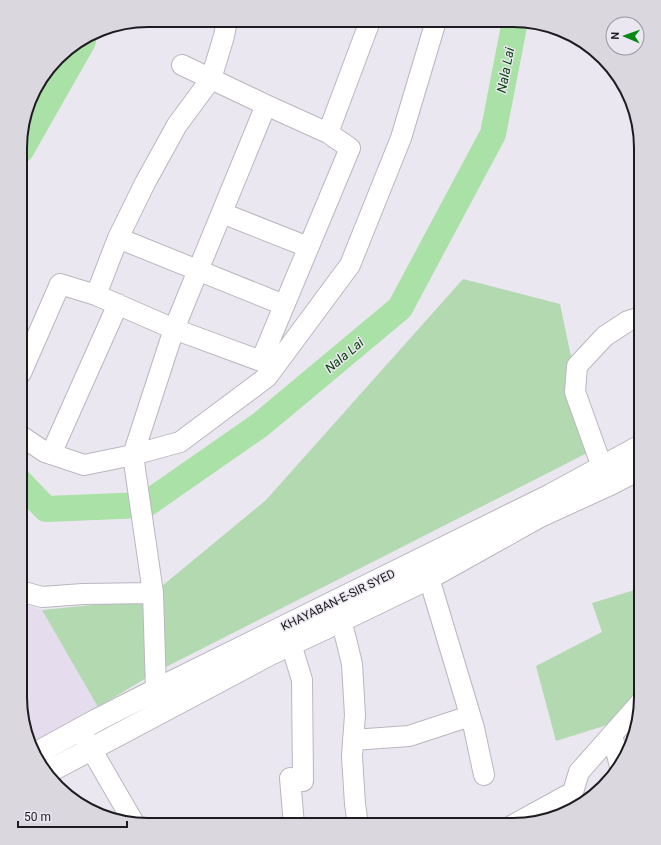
<svg xmlns="http://www.w3.org/2000/svg" width="661" height="845" font-family="Roboto,sans-serif">
  <rect width="100%" height="100%" fill="#ebe7f0"/>
  <path fill="#e5ddee" d="M20 603 42 610 104 716 35 754 20 697Z"/>
  <path fill="#b3d9b1" d="M463 279 560 304 591 451 156 672V591L266 500Z
    M641 588V687L607 725 556 741 536 666 602 632 592 603Z
    M143 600 148 677 98 707 42 610Z"/>
  <g fill="none" stroke-linecap="round" stroke-linejoin="round">
    <path stroke="#aae1a7" stroke-width="26" d="M21 150 83 41
      M20 482 46 509 145 505 260 425 400 308 493 134 515 21"/>
    <g stroke="#bab6bf" stroke-width="22">
      <path id="minor" d="M328 133 370 21
        M222 213 308 247
        M118 238 284 305
        M96 295 118 238 145 183 177 125 211 79 224 36 227 20
        M21 373 60 284 96 295 174 329 261 361 350 148 328 133 266 105 182 65
        M21 436 45 452 84 465 133 455 180 442 267 377 350 265 401 138 436 21
        M51 454 118 304
        M602 467 575 392 577 366 605 336 628 321 641 317
        M429 578 474 728 484 775
        M20 591 42 597 83 594 153 593
        M341 621 346 639 352 664 355 715 352 756 355 804 358 825
        M291 644 302 680 303 781 290 778 294 825
        M156 690 153 593 133 455 174 329 266 105
        M83 735 134 823
        M612 735 620 766
        M353 740 409 736 470 716
        M513 825 573 792 579 772 641 702"/>
    </g>
    <g stroke="#bab6bf" stroke-width="24">
      <path id="major" d="M35 754 97 720 156 690 551 495 641 446
        M48 772 270 654 332 625 429 578 540 516 610 484 641 468"/>
    </g>
    <use href="#minor" stroke="#fff" stroke-width="20"/>
    <use href="#major" stroke="#fff" stroke-width="22"/>
  </g>
  <g text-anchor="middle" stroke-width="3" stroke-linejoin="round" paint-order="stroke">
    <g font-size="12" fill="#1e1c20" stroke="#ebe7f0">
      <text transform="translate(338 600) rotate(-26)" y="4">KHAYABAN-E-SIR SYED</text>
    </g>
    <g font-size="13" font-style="italic" fill="#043f07" stroke="#ebe7f0">
      <text transform="translate(505 70) rotate(-79)" y="5">Nala Lai</text>
      <text transform="translate(344 355) rotate(-40)" y="5">Nala Lai</text>
    </g>
  </g>
  <path d="M0 0H661V845H0ZM148 27H513A121 121 0 0 1 634 148V697A121 121 0 0 1 513 818H148A121 121 0 0 1 27 697V148A121 121 0 0 1 148 27Z" fill="#dbd7df" fill-rule="evenodd"/>
  <path fill="none" stroke="#1e1c20" stroke-width="2" d="M148 27H513A121 121 0 0 1 634 148V697A121 121 0 0 1 513 818H148A121 121 0 0 1 27 697V148A121 121 0 0 1 148 27Z"/>
  <g transform="translate(625 36) rotate(272)"><circle r="19" fill="#ebe7f0" stroke="#99969d"/>
  <path d="M0-3L7 15L0 10L-7 15Z" fill="#068a14"/>
  <text y="-6" font-size="11" font-weight="bold" text-anchor="middle" fill="#1e1c20">N</text>
  </g>
  <path d="M18 821v6h109v-6" fill="none" stroke="#1e1c20" stroke-width="2"/>
  <text x="24" y="821" font-size="12" fill="#1e1c20" stroke="#ebe7f0" stroke-width="3" paint-order="stroke">50 m</text>
</svg>
